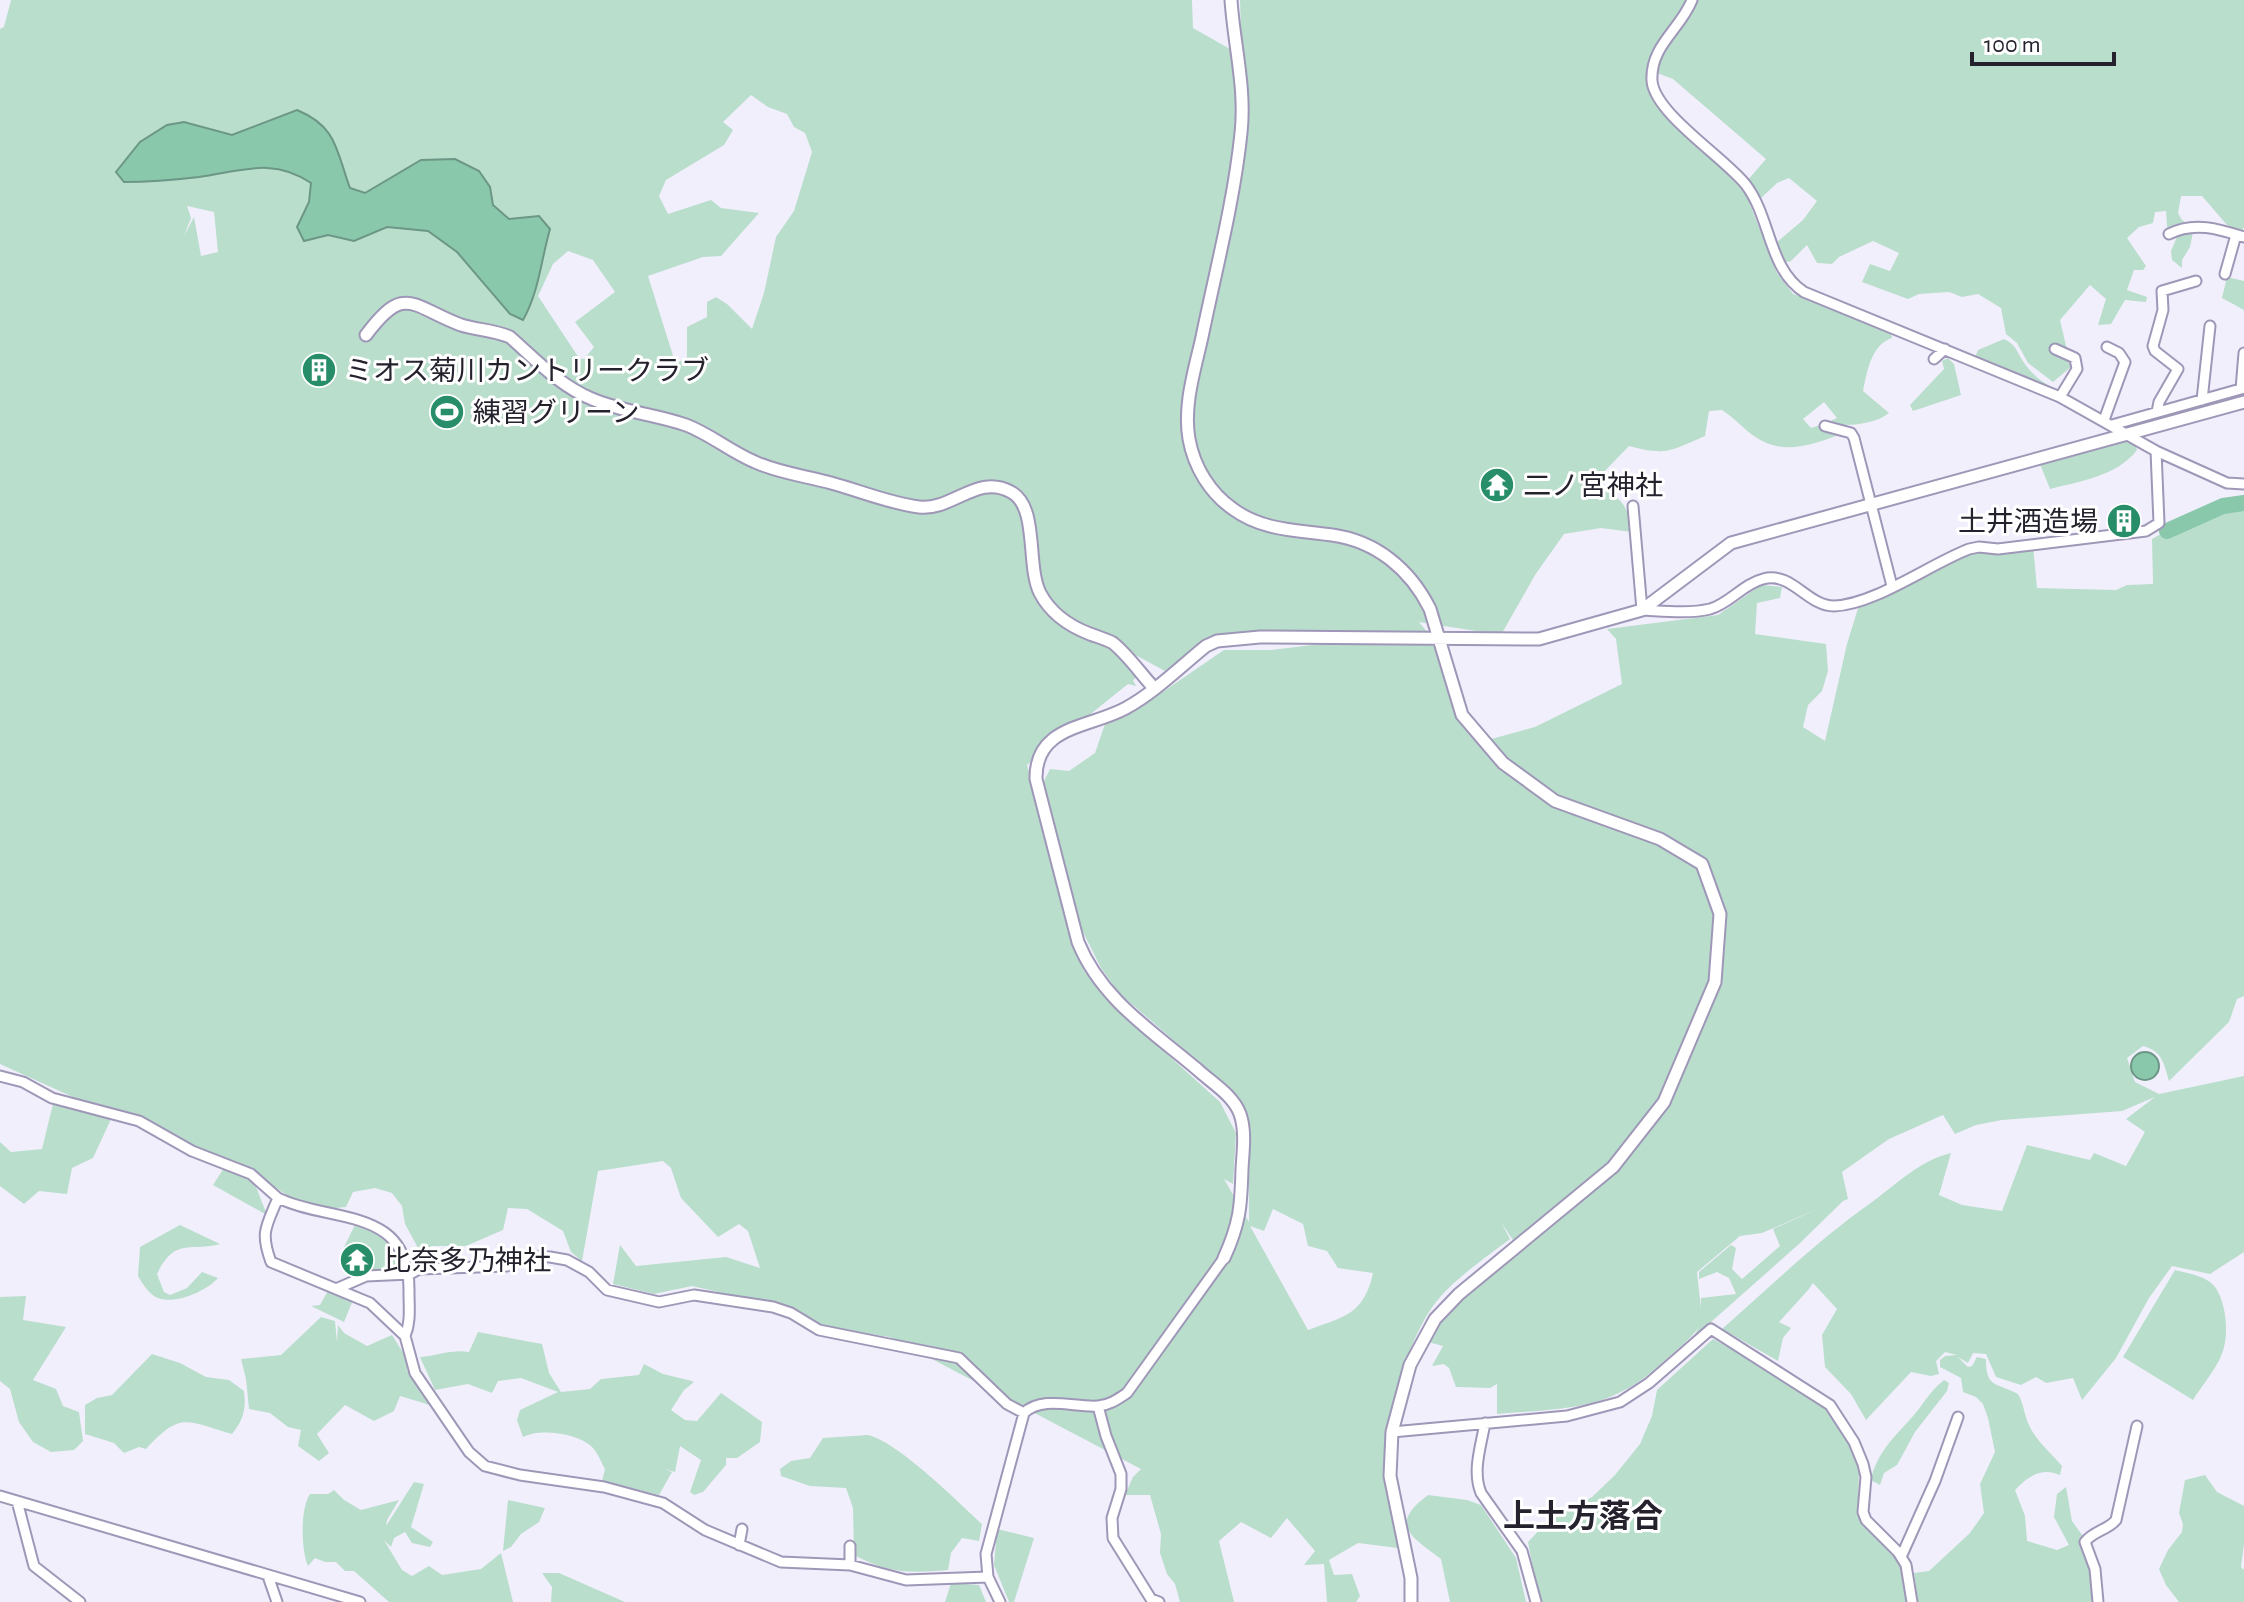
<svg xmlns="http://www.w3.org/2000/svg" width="2244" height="1602" font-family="'Alegreya Sans','Noto Sans JP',sans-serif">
  <rect width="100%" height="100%" fill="#f2effd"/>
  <path fill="#b9decc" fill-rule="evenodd" d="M11 0H1192L1193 28 1230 49 1242 62 1240 0H2244V227L2242 232 2227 225 2202 196H2181L2178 213 2182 220 2194 227 2190 247 2182 260V268L2172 260 2171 251 2177 237 2168 239 2166 211 2155 212 2153 223 2139 227 2127 238 2146 266 2143 270H2134L2127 290 2147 297 2146 302 2125 300 2111 324 2098 325 2106 299 2090 285 2060 320 2071 367 2053 382 2028 363 2017 343 2006 334 2001 308 1978 294 1962 297 1949 292 1919 294 1908 299 1862 282 1870 264 1890 271 1899 253 1873 241 1839 257 1832 264 1817 263 1807 245 1791 261 1784 263 1776 243 1803 220 1817 201 1789 178 1777 183 1758 201 1747 181 1766 159 1673 79 1649 70 1651 95 1746 194 1777 273 1793 294 1852 314 1891 332 1892 338C1871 345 1867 372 1863 391L1889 413C1874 425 1845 427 1826 423L1837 418 1824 402 1803 419 1811 428 1820 425 1842 434C1813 444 1785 456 1757 438 1744 430 1735 418 1722 410L1709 411 1705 436C1670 451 1666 456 1629 446L1597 479 1601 489C1623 497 1630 511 1632 532L1601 528 1564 534 1535 575 1501 635 1419 622 1445 654 1461 711 1484 741 1535 727 1622 684 1616 639 1607 629 1718 615 1761 585 1782 587 1780 598 1757 603 1755 634 1826 644 1828 671 1822 691 1808 705 1803 727 1825 741 1847 644 1859 605 1881 598 1974 548 2033 545 2037 588 2116 590 2127 585 2153 584 2152 539 2177 525 2244 503V996L2237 999 2229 1022 2169 1081C2164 1063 2162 1051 2143 1046L2127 1058 2135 1082 2159 1094 2244 1076V1252L2210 1274 2172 1266 2149 1298 2116 1358 2082 1400 2073 1378 2046 1383 2036 1377 2021 1385 1996 1377 1986 1354 1973 1353 1968 1363 1958 1357 1968 1367 1972 1366 1977 1357 1986 1359C1986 1389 1996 1382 2018 1394 2024 1404 2024 1415 2029 1425 2036 1441 2051 1453 2062 1466L2060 1475C2042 1467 2028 1476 2015 1490L2025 1516 2027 1541 2057 1550 2069 1545 2054 1517 2057 1494 2066 1487 2072 1521 2087 1542 2095 1602H1918L1914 1573 1929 1571 1970 1533 1984 1513 1980 1484 1995 1452 1988 1418 1983 1404 1976 1397 1963 1392 1961 1378 1940 1367V1360L1945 1356 1957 1355 1945 1352 1936 1361 1939 1374 1931 1376 1911 1372 1866 1420 1851 1394 1825 1367 1822 1335 1837 1309 1813 1283 1823 1268 1809 1289 1779 1322 1791 1328 1783 1338 1778 1361 1722 1329C1772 1285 1818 1240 1872 1202 1898 1183 1919 1161 1951 1153L1939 1195 1962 1205 2002 1211 2027 1145 2090 1160 2094 1153 2126 1166 2145 1132 2126 1119 2155 1097 2122 1111 2002 1120 1976 1125 1955 1134 1943 1115 1889 1139 1842 1172 1848 1199 1843 1201 1799 1244 1693 1338 1699 1327C1689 1341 1676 1350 1663 1362 1610 1412 1564 1408 1497 1414V1384L1490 1388 1456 1387 1449 1368 1444 1364 1432 1366 1443 1346 1428 1342C1449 1303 1485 1278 1519 1249L1501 1222 1510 1239C1484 1259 1446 1284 1429 1312 1407 1346 1383 1423 1385 1464 1386 1492 1394 1521 1398 1548L1358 1543 1329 1560 1334 1575 1352 1574 1360 1596 1356 1602H1327L1324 1564 1304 1565 1315 1551 1287 1518 1271 1538 1241 1522 1219 1541 1234 1602H1180L1175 1584 1167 1574 1160 1553 1161 1534 1150 1495H1125L1133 1477 1141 1469 890 1337 819 1326 778 1302 753 1300 692 1286 654 1294 613 1284 620 1245 636 1266 726 1257 760 1268 748 1231 739 1224 718 1237 681 1198 671 1168 663 1161 598 1171 582 1261 571 1252 563 1231 527 1209 508 1208 503 1230 466 1246H431L423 1257 405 1224 402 1206 392 1193 375 1188 353 1192 346 1207 315 1210 288 1196 247 1168 192 1151 0 1064V29L4 27ZM751 95 768 107 787 114 794 127 805 133 812 152 794 211 776 237 764 293 752 329 727 304 716 297 707 302V317L687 327V357L666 370 675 362 648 276 703 257 721 256 759 213 721 208 711 200 668 214 659 196 666 180 724 145 733 130 723 122ZM187 206 214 212 218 252 201 256 194 217 184 236 191 218ZM568 251 593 260 615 292 575 322 594 347 584 359 579 358 538 296 553 264ZM1263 632 1337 642 1271 650H1224L1145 704 1105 724 1095 753 1069 771 1050 769 1043 783 1080 926 1101 968 1119 993 1239 1097 1249 1127V1222L1224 1179 1233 1184 1236 1133 1220 1102 1147 1036 1084 971 1060 895 1027 765 1128 684 1136 686 1133 680 1141 674 1128 651 1165 671 1217 635ZM1822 1207 1773 1229 1780 1246 1742 1279 1732 1269 1736 1248 1731 1245 1699 1272V1279L1717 1272 1729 1278 1736 1294 1701 1298V1309L1697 1272 1740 1236 1762 1233ZM1273 1209 1303 1224 1308 1246 1327 1251 1338 1268 1373 1273C1364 1315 1343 1317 1308 1330L1250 1226 1264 1231Z
    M2227 277 2244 281V310L2222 298Z
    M2004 339C2017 345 2017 353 2025 364 2032 374 2041 381 2051 387L2050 389 1975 357 1978 350Z
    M1948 358 1954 364 1961 395 1913 411 1910 405 1944 369 1942 361Z
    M2126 440 2134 442 2137 450C2117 476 2081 481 2050 489L2040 464Z
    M53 1104 112 1117 93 1158 72 1168 67 1194 39 1191 24 1204 0 1186V1142L11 1152 42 1149Z
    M224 1168 251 1174 267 1215 213 1185Z
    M358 1219 386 1240 401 1264 397 1272 358 1275 344 1271 340 1255Z
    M180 1225 220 1244C189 1252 175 1237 157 1274L164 1292 170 1295 187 1288 202 1272 218 1278C206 1292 170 1307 154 1296 147 1291 142 1283 138 1276L140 1247Z
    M2175 1270C2187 1273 2200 1275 2210 1282 2225 1293 2229 1329 2224 1347 2220 1365 2203 1384 2193 1400L2123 1357Z
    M329 1289 353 1300 344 1322 311 1306 320 1305Z
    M26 1296 23 1320 66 1327 33 1380 56 1389 63 1406 79 1412 83 1441 74 1450 51 1452 33 1442 19 1422 10 1389 0 1381V1297Z
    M321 1317 335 1321 337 1342 338 1325 344 1333 367 1346 392 1335 407 1359V1370L433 1406 400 1396 394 1411 374 1421 345 1405 317 1434 329 1453 319 1461 298 1446 301 1430 288 1427 270 1413 249 1409 246 1379 241 1359 281 1355Z
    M478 1332 542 1344 549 1373 561 1392 590 1389 601 1379 639 1375 644 1364 663 1374 692 1381 694 1382 684 1390 671 1410 685 1420 697 1421 721 1393 762 1422 760 1442 737 1458H726V1465L703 1492 694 1495 690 1492 701 1460 680 1446 675 1472 664 1469 672 1472 659 1495 602 1481 605 1469C601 1462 597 1451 591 1446 576 1433 540 1428 523 1437L517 1420 520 1410 558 1392 521 1378 498 1381 492 1393 468 1384 435 1390 420 1357C437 1356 452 1349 469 1352Z
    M1713 1339 1820 1397 1851 1446 1859 1469 1858 1516C1869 1529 1881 1536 1892 1547 1904 1559 1907 1585 1910 1602H1539L1528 1542 1547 1522 1592 1497 1615 1475 1640 1444 1652 1416 1657 1390Z
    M152 1354 180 1363 206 1377 229 1380 244 1391C246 1409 244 1419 232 1434 186 1421 181 1411 146 1449L139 1447 124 1453 114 1443 85 1434V1405L97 1398 112 1395Z
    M1944 1380 1949 1383 1947 1391 1915 1432 1897 1465 1884 1473 1880 1485 1871 1480C1876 1453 1897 1434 1914 1415 1924 1403 1931 1390 1944 1380Z
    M868 1435C898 1442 957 1501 982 1524L979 1541 962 1538 951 1553 948 1570C910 1573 889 1574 854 1555L853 1508 846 1488 810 1486 781 1476 780 1469 791 1461 810 1458 823 1438Z
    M2205 1475 2217 1492 2244 1506V1544L2241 1567 2244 1570V1602H2179L2166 1585 2159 1569 2168 1550 2182 1532 2183 1524 2179 1513 2185 1480Z
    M414 1482 424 1484 411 1527 433 1542 430 1547 412 1543 405 1532 394 1538 391 1547 384 1540 402 1570 412 1576 429 1566 442 1575 481 1569 501 1553 513 1602H389L354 1571H345L336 1562H325L315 1558 308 1566C301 1550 300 1509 310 1494H328L334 1490 344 1500 361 1510 399 1500 387 1520 386 1526Z
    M1428 1495 1467 1500 1481 1505 1516 1558 1526 1602H1450L1441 1559C1411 1536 1388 1525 1428 1495Z
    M508 1500 545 1508 539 1522 521 1534 511 1547 503 1551Z
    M997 1529 1034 1538 1014 1602H1009L994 1565Z
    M542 1573H559L625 1602H551L552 1587Z
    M951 1583 979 1585 986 1602H945Z"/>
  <path fill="#8ac8ac" stroke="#6c9686" stroke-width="2" d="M297 110C338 127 336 151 350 188L365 193 421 160 455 159 479 171 490 187 493 205 509 219 539 216 550 229C541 260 539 292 523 320L510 314 457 252 428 231 387 227 354 241 328 235 304 241 297 227 309 202 311 183C273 157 241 171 199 177 174 180 149 182 124 182L116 172 140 142 167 125 184 122 232 135Z
    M2131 1066a14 14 0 1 1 28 0a14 14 0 1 1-28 0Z"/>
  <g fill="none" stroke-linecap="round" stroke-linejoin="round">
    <path stroke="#8ac8ac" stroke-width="16" d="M2167 531 2223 506 2244 503"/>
    <g stroke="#9f97b7" stroke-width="13">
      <path id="minor" d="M1692 0C1680 30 1650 46 1652 81 1655 114 1725 158 1746 185 1771 218 1768 268 1804 292L2060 397 2156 451 2227 483 2244 484
        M2169 234C2194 221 2219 229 2244 237
        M2225 274 2236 235
        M2055 349 2075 358 2077 369 2060 397
        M1934 359 1945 349
        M2241 389 2244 353
        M2202 400 2210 326
        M2157 412 2159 402 2178 369 2155 351 2153 346 2163 310 2162 291 2196 281
        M2104 420 2125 362 2119 353 2107 347
        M2112 425 2244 388
        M1825 426 1851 433 1854 438 1892 586
        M1633 506 1642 610C1663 611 1689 614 1710 609 1729 604 1743 584 1763 579 1792 571 1807 606 1834 606 1874 605 1930 564 1969 549L1979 547 1998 549 2146 531 2159 523 2156 451
        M0 1076 23 1082 52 1098 139 1121 192 1151 251 1174 278 1198C266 1227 260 1232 271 1262L370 1303 405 1336 415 1373 469 1452 485 1466 520 1475 604 1487 663 1503 705 1530 781 1562 850 1565 906 1580 988 1577
        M278 1198C332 1224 411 1205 409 1293 409 1308 411 1322 405 1336
        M336 1289 366 1276 410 1274 419 1269 507 1266 531 1256 550 1257 567 1260 589 1272 607 1290 659 1302 694 1295 773 1307 791 1313 819 1330 959 1358 1007 1404 1024 1413
        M1098 1406 1106 1436 1121 1474V1489L1112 1518 1113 1538 1151 1599 1159 1602
        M1485 1423C1481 1446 1472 1471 1481 1493L1522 1551 1536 1602
        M1392 1432 1567 1416 1620 1402 1649 1383 1711 1329 1830 1405 1854 1442 1863 1464 1866 1477 1863 1512 1866 1520 1898 1552 1906 1565 1912 1602
        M0 1496 360 1602
        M17 1501 34 1566 80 1602
        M739 1545 742 1529
        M850 1546V1565
        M1901 1557 1935 1481 1958 1417
        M268 1576 277 1602
        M1000 1602 988 1577 986 1554 1024 1413C1043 1395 1075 1408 1098 1406 1110 1405 1118 1399 1127 1393L1224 1258
        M2098 1602 2095 1569 2085 1542C2093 1531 2108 1530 2116 1520L2137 1426"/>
    </g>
    <g stroke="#9f97b7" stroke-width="15">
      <path id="tertiary" d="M1231 0C1234 45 1246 88 1241 133 1234 201 1216 269 1202 337 1195 369 1183 405 1189 439 1194 467 1210 493 1233 509 1263 531 1297 530 1332 535 1376 541 1410 569 1430 609L1462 715 1503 763 1555 801 1660 839 1702 864 1720 914 1715 982 1664 1102 1613 1167 1459 1294 1435 1319 1410 1365 1392 1432 1390 1476 1411 1578V1602
        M366 335C405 283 411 306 461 325 477 330 494 330 510 337 536 360 560 386 592 399 622 412 655 414 686 425 710 434 731 452 755 462 779 473 806 476 831 483 861 491 888 503 919 507 952 511 978 473 1011 492 1039 507 1026 565 1040 593 1051 614 1069 626 1090 634 1098 637 1106 639 1113 643 1128 655 1141 674 1154 688
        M1224 1258C1240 1223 1241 1206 1242 1169 1243 1151 1246 1131 1240 1114 1233 1095 1212 1083 1198 1070 1152 1031 1101 999 1078 942L1036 779C1035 725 1090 728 1126 708 1155 692 1180 667 1206 646L1217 641 1260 637 1539 639 1642 610 1731 543 2244 402"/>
    </g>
    <use href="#minor" stroke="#fff" stroke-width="9"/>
    <use href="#tertiary" stroke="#fff" stroke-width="11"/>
  </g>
  <defs>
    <g id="building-disc" transform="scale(1.8)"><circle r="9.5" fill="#288e6a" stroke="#fff"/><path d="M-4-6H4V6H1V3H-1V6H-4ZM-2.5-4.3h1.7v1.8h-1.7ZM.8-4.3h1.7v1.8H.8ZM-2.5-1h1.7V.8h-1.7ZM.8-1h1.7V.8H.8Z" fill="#fff"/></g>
    <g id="stadium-disc" transform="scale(1.8)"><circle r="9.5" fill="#288e6a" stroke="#fff"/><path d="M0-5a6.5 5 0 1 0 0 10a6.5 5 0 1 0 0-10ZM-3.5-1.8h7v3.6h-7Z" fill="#fff"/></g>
    <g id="temple-disc" transform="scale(1.8)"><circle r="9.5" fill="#288e6a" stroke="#fff"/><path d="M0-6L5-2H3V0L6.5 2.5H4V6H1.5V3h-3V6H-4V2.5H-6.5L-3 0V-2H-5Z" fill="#fff"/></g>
  </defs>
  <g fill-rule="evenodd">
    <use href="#building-disc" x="319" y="370"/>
    <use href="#stadium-disc" x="447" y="412"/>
    <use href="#temple-disc" x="1497" y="485"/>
    <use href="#building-disc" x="2124" y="521"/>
    <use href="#temple-disc" x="357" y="1260"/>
  </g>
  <g text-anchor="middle" stroke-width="6" stroke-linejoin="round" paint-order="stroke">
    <g font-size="28" fill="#25222e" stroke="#fff" text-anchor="start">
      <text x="345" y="380">ミオス菊川カントリークラブ</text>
      <text x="473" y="422">練習グリーン</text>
      <text x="1523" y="495">二ノ宮神社</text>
      <text x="2098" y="531" text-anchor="end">土井酒造場</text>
      <text x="383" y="1270">比奈多乃神社</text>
    </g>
    <g font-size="32" font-weight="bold" fill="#25222e" stroke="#fff">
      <text x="1583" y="1527">上土方落合</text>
    </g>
  </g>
  <path d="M1972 52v12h142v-12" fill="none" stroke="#25222e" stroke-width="4"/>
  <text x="1984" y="52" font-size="24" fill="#25222e" stroke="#ffffff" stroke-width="6" paint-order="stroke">100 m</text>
</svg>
